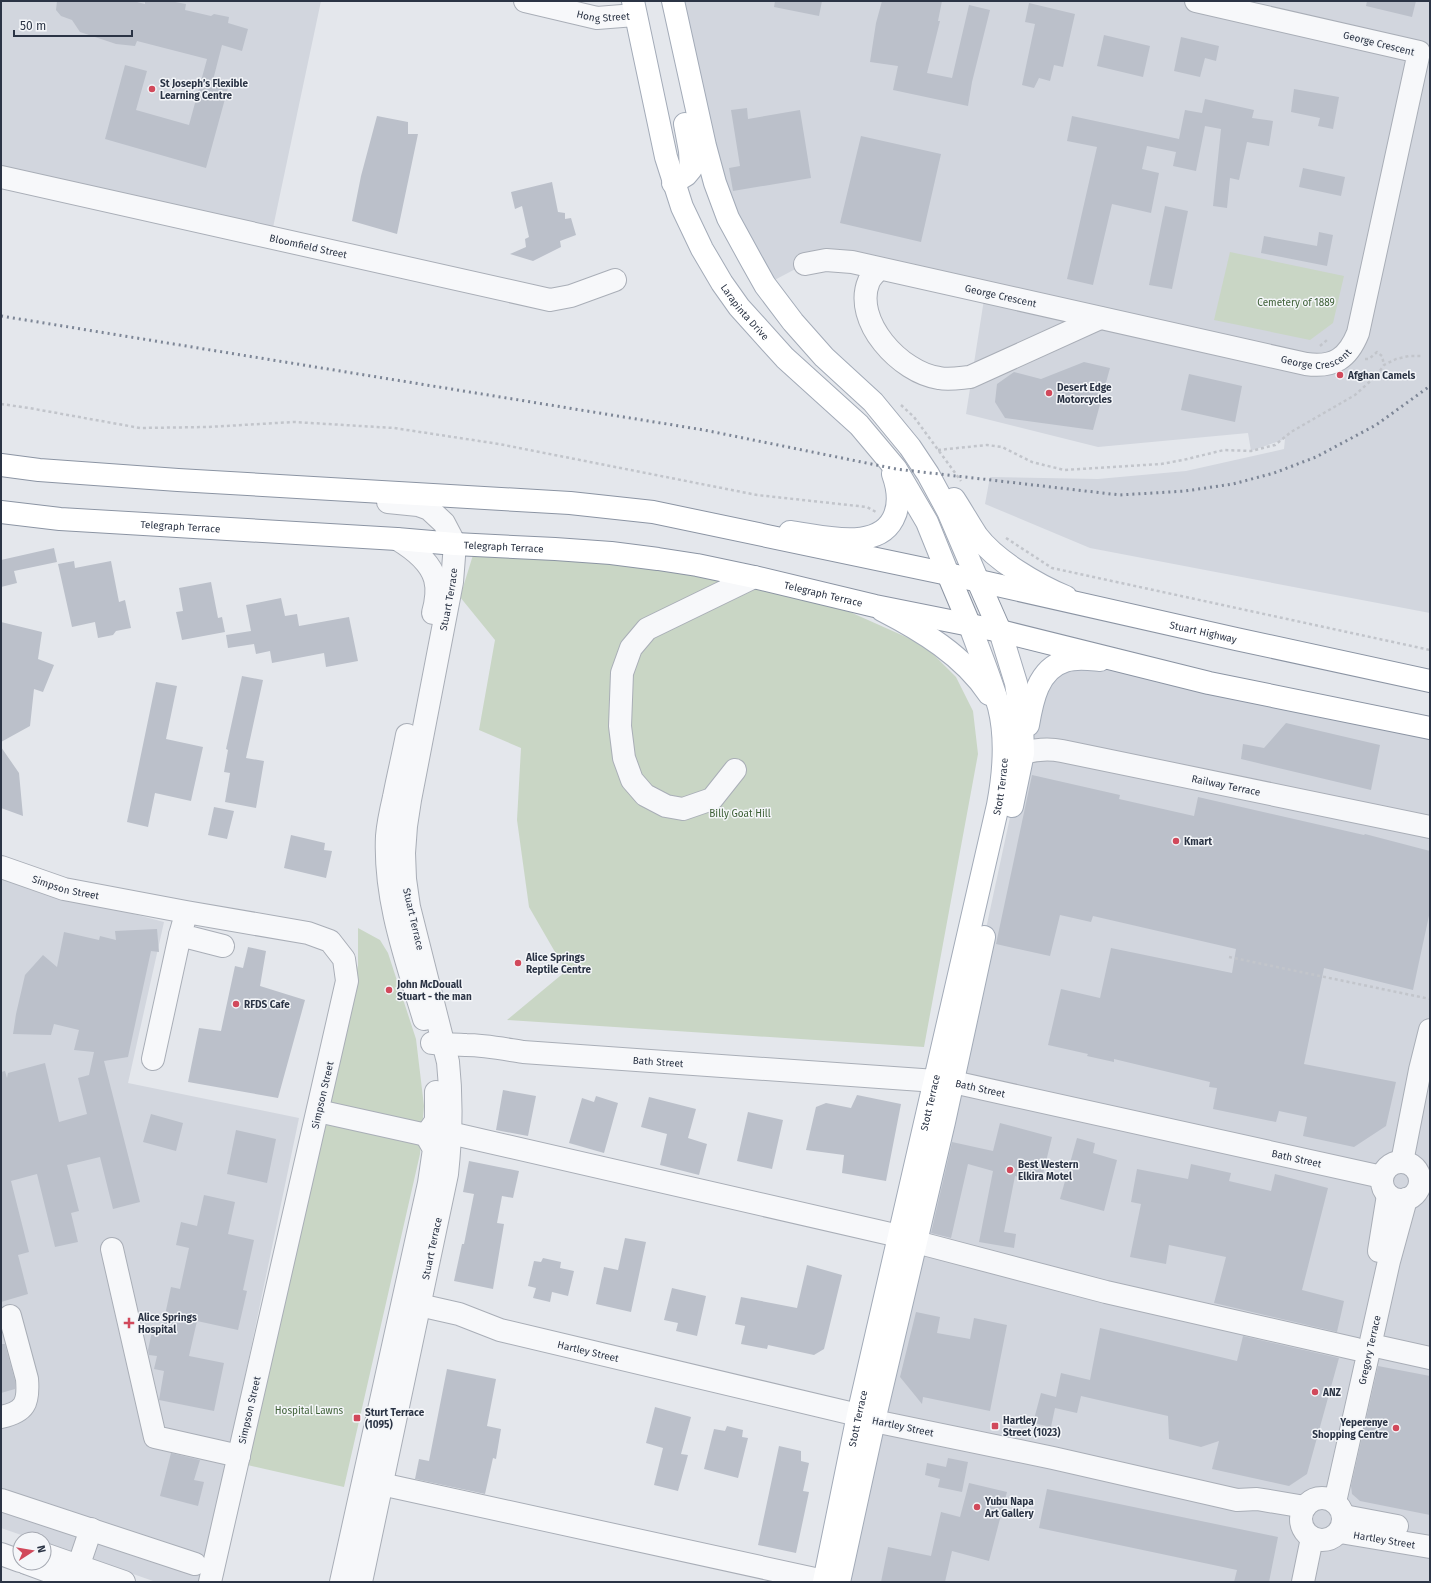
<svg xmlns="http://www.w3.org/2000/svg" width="1431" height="1583" font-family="'Fira Sans',sans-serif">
  <rect width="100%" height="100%" fill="#e4e7ec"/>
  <path fill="#d2d6de" d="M1 1H321L271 237 1 177Z
    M673 1H1430V613L1090 548 985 504 990 477 1098 479 1186 471 1284 449 1285 439 1251 451 1248 433 1098 447 966 414 985 293 805 264 765 285 728 218Z
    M1066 660 1430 727V1582H839L953 1082 1012 808 1030 709Z
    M1 879 164 922 128 1083 299 1118 202 1582H156L44 1543V1539H33L1 1528Z"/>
  <path fill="#c9d6c5" d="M1230 252 1344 276 1333 323 1310 340 1214 320Z
    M473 555 669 564 850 612 924 645 956 677 973 711 978 754 924 1047 507 1020 566 971 529 907 517 820 521 748 479 730 495 640 460 597Z
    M358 928 380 940 388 953 416 1039 424 1106 420 1154 344 1487 243 1464 358 965Z"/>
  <path fill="#bbc0ca" d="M57 1H133L145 4V1H170L186 4 185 10 211 16 214 14 229 17 228 23 248 29 242 51 222 45 212 84 228 88 206 168 105 139 125 65 147 71 136 110 189 125 207 59 137 41 135 46 116 44 80 32 72 20 61 16 56 10Z
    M775 1H822L819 16 774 7Z
    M882 1H942L938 21H940L927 73 952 78 969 5 990 10 972 82 968 106 893 90 898 66 870 62 876 23Z
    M1367 1H1416L1412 17 1366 6Z
    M1029 3 1075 14 1063 67 1054 65 1050 81 1039 78 1034 88 1022 85 1035 24 1025 22Z
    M1104 35 1150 46 1143 77 1097 66Z
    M1181 37 1219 46 1216 61 1205 58 1200 77 1174 71Z
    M1294 89 1339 97 1333 129 1318 126 1320 118 1291 112Z
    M1205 99 1254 110 1252 118 1273 121 1269 146 1247 142 1239 180 1230 178 1227 208 1213 206 1221 129 1205 126 1196 171 1173 166 1176 152 1147 146 1142 169 1159 173 1151 213 1112 204 1093 285 1067 279 1097 147 1067 141 1072 116 1179 139 1185 110 1202 113Z
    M747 108 748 119 800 110 811 178 733 191 729 168 740 166 731 110Z
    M377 116 408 122V134H418L397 234 352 221 361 176Z
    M861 136 941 154 921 242 840 223Z
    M1303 168 1345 177 1341 196 1299 187Z
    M552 182 558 212 565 213V219L571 218 576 235 560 241 561 247 533 261 510 254 526 247 525 239 529 237 522 206 515 209 511 192Z
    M1165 206 1188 211 1172 289 1149 285Z
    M1319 232 1333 235 1327 266 1261 253 1264 236 1317 246Z
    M1084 362 1110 368 1093 430 1005 418 995 402 997 384 1014 372 1041 379Z
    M1189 374 1242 386 1235 422 1181 410Z
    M54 548 57 562 14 571 17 583 1 587V560Z
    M74 561 75 568 111 561 119 602 125 600 131 628 116 631 113 635 98 638 95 622 72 627 58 564Z
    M211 582 218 618 222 617 225 632 182 640 176 612 183 611 179 588Z
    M281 598 285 616 297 614 299 626 349 617 358 661 326 667 324 653 272 663 270 651 256 654 254 644 228 648 226 635 251 631 246 605Z
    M1 622 42 632 38 659 54 665 43 692 34 689 30 726 1 742Z
    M242 676 263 680 246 758 264 761 256 808 225 802 230 773 224 772 228 750 226 749Z
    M156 682 177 686 166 739 203 747 191 801 155 793 148 827 127 822Z
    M1286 723 1380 745 1371 790 1241 759 1243 744 1264 748Z
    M1 747 19 773 23 816 1 808Z
    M1032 775 1120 795 1119 799 1194 816 1198 797 1364 835 1365 834 1430 851V911L1413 990 1324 968 1304 1064 1396 1082 1386 1126 1354 1147 1303 1136 1307 1117 1279 1111 1276 1122 1213 1109 1217 1088 1209 1087 1210 1082 1114 1059V1062L1087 1056 1088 1054 1048 1045 1061 989 1100 998 1111 948 1232 973 1236 949 1093 916 1091 922 1060 915 1050 956 996 944Z
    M214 807 234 811 227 839 208 835Z
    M291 835 325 843 324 850 332 851 326 878 284 868Z
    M157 929 159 952 151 951 128 1057 104 1061 140 1202 113 1209 100 1157 67 1165 79 1211 71 1213 78 1242 55 1247 37 1174 11 1181 29 1252 18 1255 28 1294 1 1302V1072L5 1071 7 1078 8 1073 45 1063 59 1122 87 1114 78 1078 89 1075 94 1052 74 1050 79 1030 54 1024 51 1035 13 1034 16 1014 25 975 43 955 57 967 64 932 99 940 100 936 116 940 115 931Z
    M248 947 266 951 260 986 305 1000 278 1098 188 1082 199 1028 221 1031 235 966 243 968Z
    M503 1090 536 1096 528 1136 496 1130Z
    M857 1095 901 1104 886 1181 842 1173 844 1155 806 1150 816 1107 826 1103 851 1108Z
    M596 1096 618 1103 604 1153 569 1143 582 1098 594 1102Z
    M649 1097 696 1109 688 1138 707 1144 699 1175 660 1165 667 1134 641 1127Z
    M748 1112 783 1120 772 1169 737 1161Z
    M151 1114 183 1123 176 1151 143 1142Z
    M1000 1123 1052 1137 1041 1182 1015 1176 1004 1232 1016 1234 1014 1248 979 1242 993 1171 968 1164 951 1238 931 1233 952 1142 993 1151Z
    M236 1130 276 1139 267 1183 227 1174Z
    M1077 1138 1095 1143 1093 1153 1117 1160 1104 1211 1060 1199Z
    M469 1161 519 1171 513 1198 502 1196 497 1223 504 1224 493 1289 454 1281 462 1244H464L474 1194 463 1192Z
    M1191 1164 1231 1173 1229 1181 1271 1191 1275 1174 1328 1188 1302 1290 1344 1301 1337 1332 1214 1303 1226 1257 1169 1245 1166 1264 1130 1257 1141 1204 1131 1202 1137 1169 1188 1179Z
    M204 1195 235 1202 228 1234 254 1240 243 1290 247 1291 238 1330 197 1321 189 1356 224 1363 214 1411 159 1400 164 1371 154 1369 157 1356 149 1355 148 1350 153 1327 162 1329 171 1287 180 1289 189 1248 176 1245 181 1222 197 1226Z
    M625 1238 646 1242 631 1312 596 1304 604 1267 618 1270Z
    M543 1258 561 1262 560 1268 574 1271 568 1296 552 1292 550 1302 533 1298 536 1288 528 1286 534 1261 541 1262Z
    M807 1265 842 1275 824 1349 814 1355 768 1345 767 1349 741 1344 745 1326 735 1324 741 1297 797 1308Z
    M672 1288 706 1296 697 1336 676 1331 678 1323 664 1320Z
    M916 1312 940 1317 937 1333 970 1339 974 1318 1007 1325 990 1411 923 1397 922 1404 900 1377Z
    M1100 1328 1237 1361 1243 1336 1339 1358 1307 1474 1289 1486 1212 1469 1219 1441 1201 1447 1169 1439 1168 1416 1081 1396 1077 1413 1055 1408 1051 1427 1033 1423 1041 1393 1056 1397 1061 1373 1090 1380Z
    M1 1344H5L15 1381V1389L1 1393Z
    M1378 1366 1430 1376V1515L1360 1501 1352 1494 1351 1486Z
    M447 1369 496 1379 487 1426 501 1429 496 1459 493 1458 485 1494 415 1479 419 1459 429 1461Z
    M655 1407 691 1417 681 1454 688 1455 678 1491 654 1485 663 1448 646 1443Z
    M727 1426 743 1430 742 1437 748 1438 738 1478 704 1469 714 1429 725 1431Z
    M779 1446 801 1451V1461L809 1463 803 1491 809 1492 796 1553 758 1545Z
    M171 1453 200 1460 194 1480 204 1482 198 1506 160 1496Z
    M948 1458 968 1462 962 1492 938 1487 940 1479 925 1475 927 1463 946 1467Z
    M969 1483 1007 1492 989 1561 952 1551 945 1582H881L888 1547 931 1556 941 1512 960 1517Z
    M1047 1489 1278 1537 1269 1582H1234L1237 1570 1039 1528Z"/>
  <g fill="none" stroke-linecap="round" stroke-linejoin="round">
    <g stroke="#a9aeb7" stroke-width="24">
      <g id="minor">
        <path id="s1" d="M525 1 597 18 635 15"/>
        <path id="s2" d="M1 177 550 300 571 296 615 280"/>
        <path id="s3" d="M805 264 826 260 852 262 1306 364C1334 368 1348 358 1358 333L1419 52 1196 1"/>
        <path d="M879 269C875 273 871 277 869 281 852 321 901 373 939 378 949 380 959 378 970 377L1100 318"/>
        <path d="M397 539C412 548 430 561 435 579 438 590 436 602 433 613"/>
        <path d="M407 735C403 756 398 776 394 797 391 810 388 823 387 836 384 899 406 959 424 1019"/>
        <path id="s4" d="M1023 753C1037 749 1048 748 1062 751L1430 827"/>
        <path d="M735 770 712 799 683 809 666 806 645 795 632 780 624 758 620 726 622 673 631 648 647 629 754 577"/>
        <path id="s5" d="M1 867 64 889 186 912 308 933 330 941 344 959 347 981 210 1582"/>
        <path d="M184 921 180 935 223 946"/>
        <path id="s6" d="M432 1043C444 1045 454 1044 466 1045 485 1045 504 1049 523 1052L936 1081"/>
        <path d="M153 1059 180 935"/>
        <path id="s7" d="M953 1082 1382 1177"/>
        <path d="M318 1111 440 1138"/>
        <path d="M450 1133 899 1236"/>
        <path d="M1402 1162 1420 1070 1430 1030"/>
        <circle cx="1401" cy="1181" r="19"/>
        <path d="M916 1242 1106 1292 1356 1349"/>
        <path d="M112 1249 155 1437 239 1456"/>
        <path d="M1379 1251 1388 1195"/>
        <path id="s8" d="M406 1302 459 1314 500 1330 858 1415"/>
        <path d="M1371 1345 1430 1358"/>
        <path d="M1 1417C25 1412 29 1403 27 1379L10 1316"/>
        <path d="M874 1421 1053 1458 1237 1500 1257 1499 1305 1507"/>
        <path d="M381 1484 824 1581"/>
        <circle cx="1322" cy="1519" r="21"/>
        <path d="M1 1500 195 1564"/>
        <path id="s9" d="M1335 1502 1389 1261 1406 1199"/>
        <path d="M1344 1516 1397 1526"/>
        <path id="s10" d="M1340 1532 1430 1547"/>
        <path d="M1 1554 20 1561"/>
        <path d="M44 1554 124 1582"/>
        <path d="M26 1563 78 1582"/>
        <path d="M74 1579 91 1529"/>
        <path d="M341 1582 429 1183 434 1149 426 1135 436 1121V1092"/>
        <path id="s11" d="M361 1582 447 1174C451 1137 452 1099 448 1062L409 907 405 879 404 853 406 826 410 800 452 582 455 544 444 523 429 509 418 505 388 502"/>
        <path d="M1303 1582 1312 1538"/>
      </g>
    </g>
    <g stroke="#a3abb8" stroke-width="24">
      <g id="major">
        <path id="s12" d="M633 1 666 157 682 207 702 249 722 283 739 307 785 358 859 425 896 469 927 522 948 574"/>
        <path d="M673 1 705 146 715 183 728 218 751 260 765 285 793 322 824 357 873 402 910 447 928 474 948 511 978 581"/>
        <path d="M673 183 686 175 691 169 690 151 685 124"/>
        <path d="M954 499C962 511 969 524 977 536 996 561 1037 585 1066 597"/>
        <path d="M790 532C820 536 876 552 893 519 901 504 898 488 893 474"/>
        <path d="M882 610C921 630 964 656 989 694"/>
        <path d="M1000 631 1016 683 1022 723 1023 753 1012 806"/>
        <path d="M1028 725C1032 701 1038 669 1065 661 1076 657 1089 659 1100 660"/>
        <path id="s13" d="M824 1582 858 1415 998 805C1004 773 1007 739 999 707 991 680 980 653 970 626"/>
        <path d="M839 1582 874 1421 944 1122 984 937"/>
      </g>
    </g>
    <g stroke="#8b94a3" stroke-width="24">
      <g id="highway">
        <path id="s14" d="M1 465 39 470 178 480 570 503 653 512 948 574 1236 639 1430 681"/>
        <path id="s15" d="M1 512 60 519 397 539 455 544 555 549 611 553 658 559 697 565 754 577 875 606 1000 631 1209 683 1430 728"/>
        <path d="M948 574 970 626"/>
        <path d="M978 581 1000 631"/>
      </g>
    </g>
    <path stroke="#c2c5cb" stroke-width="2.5" stroke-dasharray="3 3" stroke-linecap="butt" d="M1320 346 1327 340
      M1365 359H1369L1377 352 1382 356 1384 365
      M1 404 29 408 140 428 208 427 294 422 394 428 499 444 757 495 867 507 876 512
      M901 405 914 417 961 481
      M938 450 987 445 1002 447 1032 462 1064 470 1161 464 1183 460 1224 450 1251 451 1275 445 1291 432 1355 395 1377 375 1384 365 1396 359 1409 356H1423
      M1006 538 1052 568 1430 650
      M1229 957 1430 999"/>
    <use href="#minor" stroke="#f7f8fa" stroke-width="22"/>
    <use href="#major" stroke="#fff" stroke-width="22"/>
    <use href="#highway" stroke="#fff" stroke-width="22"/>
    <path stroke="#7d8696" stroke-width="3" stroke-dasharray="2 4" stroke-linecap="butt" d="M1 316 704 430 896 469 1120 495 1185 491 1233 484 1274 473 1316 457 1376 425 1430 386"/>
  </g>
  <g fill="#d1495b" stroke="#f4f6f9" stroke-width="1.5">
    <circle cx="152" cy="89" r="4"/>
    <circle cx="1340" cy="375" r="4"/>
    <circle cx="1049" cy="393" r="4"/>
    <circle cx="1176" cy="841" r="4"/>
    <circle cx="518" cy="963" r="4"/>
    <circle cx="389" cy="990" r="4"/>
    <circle cx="236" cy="1004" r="4"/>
    <circle cx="1010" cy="1170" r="4"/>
    <path d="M127 1317h4v4h4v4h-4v4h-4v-4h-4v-4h4z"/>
    <circle cx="1315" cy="1392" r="4"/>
    <rect x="353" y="1414" width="8" height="8" rx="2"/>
    <rect x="991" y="1422" width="8" height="8" rx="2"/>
    <circle cx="1396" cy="1428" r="4"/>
    <circle cx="977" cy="1507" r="4"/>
  </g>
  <g text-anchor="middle" stroke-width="3" stroke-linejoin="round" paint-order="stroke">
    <g font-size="10" fill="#2b3445" stroke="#f4f6f9">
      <text dy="4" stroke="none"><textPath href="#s1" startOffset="80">Hong Street</textPath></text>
      <text transform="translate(1379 43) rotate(14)" y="4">George Crescent</text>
      <text dy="4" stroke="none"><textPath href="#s2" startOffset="315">Bloomfield Street</textPath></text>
      <text dy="4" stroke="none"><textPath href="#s3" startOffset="200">George Crescent</textPath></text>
      <text dy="4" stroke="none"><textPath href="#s12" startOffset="335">Larapinta Drive</textPath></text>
      <text dy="4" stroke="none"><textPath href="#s3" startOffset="524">George Crescent</textPath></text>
      <text dy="4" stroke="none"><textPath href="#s15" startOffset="180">Telegraph Terrace</textPath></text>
      <text dy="4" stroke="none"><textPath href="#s15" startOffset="504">Telegraph Terrace</textPath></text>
      <text dy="4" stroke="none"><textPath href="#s15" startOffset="828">Telegraph Terrace</textPath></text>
      <text dy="4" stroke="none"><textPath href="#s11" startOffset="1001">Stuart Terrace</textPath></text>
      <text dy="4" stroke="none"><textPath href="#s14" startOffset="1217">Stuart Highway</textPath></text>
      <text dy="4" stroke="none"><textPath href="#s4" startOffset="207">Railway Terrace</textPath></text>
      <text dy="4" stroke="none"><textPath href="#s13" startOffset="815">Stott Terrace</textPath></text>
      <text dy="4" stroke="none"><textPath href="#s5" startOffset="68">Simpson Street</textPath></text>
      <text transform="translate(414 919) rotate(77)" y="4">Stuart Terrace</text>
      <text dy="4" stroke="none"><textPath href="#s6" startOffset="227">Bath Street</textPath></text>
      <text dy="4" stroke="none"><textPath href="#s7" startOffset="28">Bath Street</textPath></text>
      <text transform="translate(322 1095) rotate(-77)" y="4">Simpson Street</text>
      <text dy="4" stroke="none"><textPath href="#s13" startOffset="491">Stott Terrace</textPath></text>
      <text dy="4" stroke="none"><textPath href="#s7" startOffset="352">Bath Street</textPath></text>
      <text dy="4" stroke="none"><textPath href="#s11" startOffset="341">Stuart Terrace</textPath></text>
      <text dy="4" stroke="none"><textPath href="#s9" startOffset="156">Gregory Terrace</textPath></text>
      <text dy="4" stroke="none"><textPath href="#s8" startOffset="189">Hartley Street</textPath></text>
      <text transform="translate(249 1410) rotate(-77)" y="4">Simpson Street</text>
      <text dy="4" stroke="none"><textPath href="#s13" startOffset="167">Stott Terrace</textPath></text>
      <text transform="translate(903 1426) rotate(12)" y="4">Hartley Street</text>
      <text dy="4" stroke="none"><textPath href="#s10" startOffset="45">Hartley Street</textPath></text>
    </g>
    <g font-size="10" font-weight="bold" fill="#2b3445" stroke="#f4f6f9" text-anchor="start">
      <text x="160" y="87">St Joseph’s Flexible<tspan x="160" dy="12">Learning Centre</tspan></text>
      <text x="1348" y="379">Afghan Camels</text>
      <text x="1057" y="391">Desert Edge<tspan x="1057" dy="12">Motorcycles</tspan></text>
      <text x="1184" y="845">Kmart</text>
      <text x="526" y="961">Alice Springs<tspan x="526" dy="12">Reptile Centre</tspan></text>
      <text x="397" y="988">John McDouall<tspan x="397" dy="12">Stuart - the man</tspan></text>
      <text x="244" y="1008">RFDS Cafe</text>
      <text x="1018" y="1168">Best Western<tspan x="1018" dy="12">Elkira Motel</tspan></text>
      <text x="138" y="1321">Alice Springs<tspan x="138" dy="12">Hospital</tspan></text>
      <text x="1323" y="1396">ANZ</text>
      <text x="365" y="1416">Sturt Terrace<tspan x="365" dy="12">(1095)</tspan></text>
      <text x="1003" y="1424">Hartley<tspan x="1003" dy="12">Street (1023)</tspan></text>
      <text x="1388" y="1426" text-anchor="end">Yeperenye<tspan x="1388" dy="12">Shopping Centre</tspan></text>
      <text x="985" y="1505">Yubu Napa<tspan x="985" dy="12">Art Gallery</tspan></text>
    </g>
    <g font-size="10" fill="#3f6138" stroke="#f4f6f9">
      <text x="1296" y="306">Cemetery of 1889</text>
      <text x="740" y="817">Billy Goat Hill</text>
      <text x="309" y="1414">Hospital Lawns</text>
    </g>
  </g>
  <rect width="1431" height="1583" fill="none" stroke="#2b3445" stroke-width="4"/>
  <g transform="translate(32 1551) rotate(78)"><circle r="19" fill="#f4f6f9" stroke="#a4a8b1"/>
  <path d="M0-3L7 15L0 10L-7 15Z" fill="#d1495b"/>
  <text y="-6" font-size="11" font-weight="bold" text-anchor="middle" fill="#2b3445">N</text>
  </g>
  <path d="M14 30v6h118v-6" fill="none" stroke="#2b3445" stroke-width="2"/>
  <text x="20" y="30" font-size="12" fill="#2b3445" stroke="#f4f6f9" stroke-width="3" paint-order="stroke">50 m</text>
</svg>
